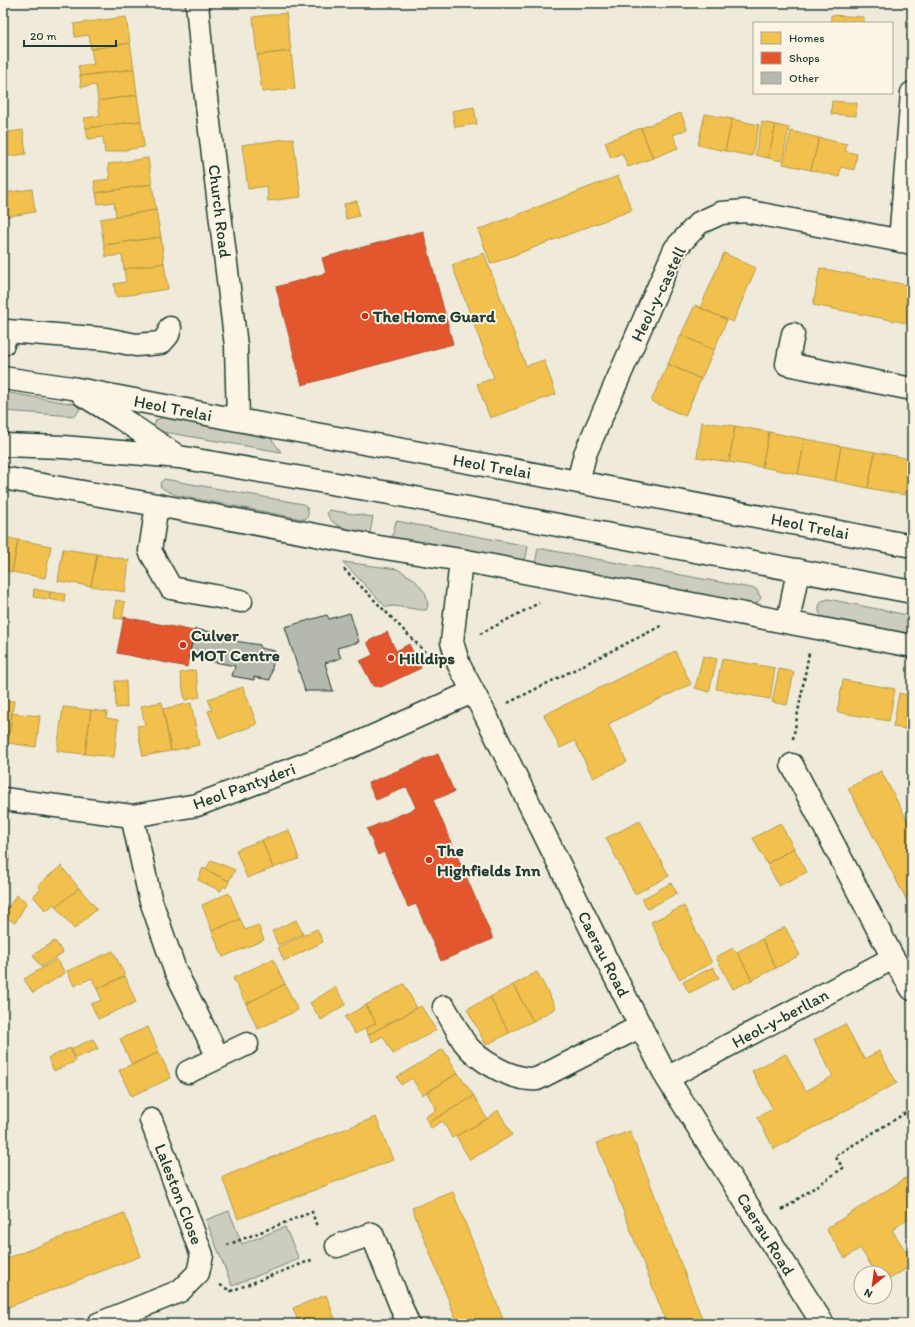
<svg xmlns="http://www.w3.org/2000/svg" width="915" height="1327" font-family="Itim,sans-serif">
  <rect width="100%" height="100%" fill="#efeada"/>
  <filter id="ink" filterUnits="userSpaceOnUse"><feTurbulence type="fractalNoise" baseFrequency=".025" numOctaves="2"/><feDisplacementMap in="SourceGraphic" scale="8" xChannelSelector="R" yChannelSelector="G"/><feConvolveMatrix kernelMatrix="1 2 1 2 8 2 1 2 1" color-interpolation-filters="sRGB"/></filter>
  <g filter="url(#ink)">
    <path fill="#cccdbf" stroke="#76857a" d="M3 392 75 404 80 409 75 416 3 411Z
      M164 417 270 437 281 452 158 431 154 426 156 420Z
      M164 479 303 504C308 507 310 514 306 519H302L176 495 165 490 160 486 161 482Z
      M329 510 373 517 370 533C355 530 333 530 327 513Z
      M396 521 528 546 525 562 392 538Z
      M538 548 756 589 761 598 756 604 750 605 535 564Z
      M343 562 397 569 414 579 426 594 428 606 426 610H422L394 606 386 607Z
      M828 599 912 616V634L823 617 819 612V606L822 601Z
      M229 1211 242 1244 285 1227 299 1259 232 1286 206 1220Z"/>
    <path fill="#f2c14e" stroke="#b39946" d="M3 3H15V4L3 5Z
      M250 3H278L251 6Z
      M286 13 291 51 257 55 253 17Z
      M831 15 864 17V23H831Z
      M126 17 130 43 91 49 89 35 75 37 74 24Z
      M130 43 134 69 80 76 78 66 94 64 91 49Z
      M291 51 295 89 262 92 257 55Z
      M134 69 137 95 98 101 96 85 81 87 80 76Z
      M137 95 141 121 86 128 84 118 100 116 98 101Z
      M832 101 857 103 856 116 831 114Z
      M474 107 477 124 455 127 452 111Z
      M681 113 687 129 673 135 678 148 653 158 641 128Z
      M705 114 732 119 725 151 698 145Z
      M732 119 759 125 752 156 725 151Z
      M141 121 144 147 105 153 103 137 88 139 86 128Z
      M762 122 776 125 768 158 755 155Z
      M776 125 789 128 782 161 768 158Z
      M641 128 653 158 628 167 622 153 611 158 605 142Z
      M23 130 26 154 3 157V133Z
      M791 131 819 138 811 170 783 164Z
      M293 138 301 197 268 201 267 186 248 189 242 145Z
      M819 138 847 144 845 151 857 154 854 170 841 167 839 177 811 170Z
      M148 158 152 184 96 193 94 181 110 179 108 164Z
      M618 176 632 210 491 264 478 230Z
      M152 184 156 210 116 216 114 202 98 204 96 193Z
      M32 189 35 212 3 217V193Z
      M357 201 359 216 346 219 344 204Z
      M156 210 161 237 104 245 100 219Z
      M161 237 164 263 124 269 122 255 106 257 104 245Z
      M484 253 526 366 544 360 556 394 490 418 477 384 494 378 452 265Z
      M724 253 756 268 733 322 700 308Z
      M164 263 168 289 116 297 114 284 126 282 124 269Z
      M820 268 912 286V324L813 305Z
      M695 305 727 320 714 350 681 335Z
      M681 335 714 350 701 379 668 364Z
      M668 364 701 379 685 416 651 401Z
      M702 422 735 426 729 462 697 457Z
      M735 426 769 432 762 467 729 462Z
      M769 432 805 439 798 474 762 467Z
      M805 439 841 446 835 481 798 474Z
      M841 446 875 452 868 488 835 481Z
      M875 452 911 459 905 495 868 488Z
      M911 453H912V489L906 488 911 459Z
      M3 537 18 540 12 572 3 570Z
      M18 540 51 546 45 578 12 572Z
      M63 549 97 554 91 586 58 581Z
      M97 554 129 560 125 592 91 586Z
      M34 589 50 592 49 599 33 597Z
      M50 592 65 594 64 602 49 599Z
      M116 600 125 602 122 619 114 618Z
      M675 651 691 684 608 724 627 762 593 778 575 741 560 748 544 715Z
      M703 656 717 659 709 692 695 688Z
      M722 659 775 668 770 699 716 689Z
      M779 669 794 672 787 705 772 702Z
      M195 670 200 697 185 700 180 673Z
      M843 680 895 689 889 721 837 712Z
      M115 681H126L127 707 116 708Z
      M243 687 257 724 219 739 208 711 212 710 208 699Z
      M899 693 911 696 905 729 893 727Z
      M911 696H912V730L905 729Z
      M3 700 14 701 8 743 3 742Z
      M162 702 171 751 143 756 137 726 145 725 141 706Z
      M191 703 199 745 171 751 163 709Z
      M63 707 91 710 85 754 57 751Z
      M91 710 107 712 106 718 118 720 114 757 85 754Z
      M12 713 40 716 36 747 8 743Z
      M881 771 912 829V910L848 788Z
      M640 821 669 876 635 894 606 838Z
      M780 823 794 848 767 864 753 838Z
      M289 830 299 859 273 868 262 840Z
      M262 840 273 868 247 878 236 850Z
      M794 848 807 872 779 886 767 864Z
      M3 852 10 854 4 894H3Z
      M211 860 235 870 229 881 206 870Z
      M61 866 79 888 56 907 54 904 46 911 33 896 41 889 38 885Z
      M203 868 229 881 226 888 223 886 221 891 198 880Z
      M671 883 677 893 648 909 642 899Z
      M79 888 97 909 74 929 56 907Z
      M229 893 240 919 212 931 202 905Z
      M16 895 27 902 15 923 4 916Z
      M3 903 8 906 3 914Z
      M684 906 712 963 679 979 651 922Z
      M240 919 245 930 258 925 264 940 223 957 212 931Z
      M296 920 303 934 278 945 272 931Z
      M785 927 800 955 776 968 762 939Z
      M317 929 323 942 284 961 278 947Z
      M762 939 776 968 752 980 737 952Z
      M55 941 63 953 41 967 33 955Z
      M733 948 737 952 752 980 733 989 716 957Z
      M113 951 125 976 97 989 92 978 74 986 67 971Z
      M57 959 65 973 33 993 24 979Z
      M273 959 285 984 246 1004 233 978Z
      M713 967 719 978 689 993 683 982Z
      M537 972 556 1008 533 1021 513 985Z
      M125 976 136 1002 98 1019 91 1004 102 1000 97 989Z
      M285 984 298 1010 258 1029 246 1004Z
      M404 984 417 1008 368 1035 365 1029 376 1023 366 1005Z
      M513 985 533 1021 509 1033 490 997Z
      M335 987 346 1004 321 1020 310 1003Z
      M490 997 509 1033 486 1045 467 1009Z
      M366 1005 376 1023 355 1034 345 1017Z
      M421 1006 436 1030 393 1054 383 1036 372 1042 368 1035Z
      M845 1024 864 1059 879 1051 897 1083 774 1149 757 1117 773 1109 752 1071 786 1054 806 1091 833 1076 814 1040Z
      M148 1027 159 1052 132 1065 120 1039Z
      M93 1039 98 1049 76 1058 71 1049Z
      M70 1048 76 1061 54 1071 48 1058Z
      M443 1049 458 1073 422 1095 412 1078 401 1085 397 1077Z
      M159 1052 171 1078 131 1096 119 1070Z
      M458 1073 474 1096 428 1123 425 1117 437 1110 427 1093Z
      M474 1096 487 1119 452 1138 443 1121 431 1128 428 1123Z
      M498 1110 512 1135 470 1160 456 1136 487 1119Z
      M376 1117 393 1160 238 1219 222 1177Z
      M630 1131 704 1324H667L597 1143Z
      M912 1174V1216L892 1230 912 1261V1265L885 1282V1273H876L860 1248 845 1258 826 1229Z
      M453 1192 505 1324H458L412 1208Z
      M124 1213 141 1256 3 1309V1260Z
      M326 1295 337 1324H299L293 1308Z"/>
    <path fill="#e4572e" stroke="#a94f30" d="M423 231 453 344 302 385 276 287 326 273 322 258Z
      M124 617 194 631 187 667 117 653Z
      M387 632 396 651 409 644 421 668 381 687 373 686 360 661 373 655 367 642Z
      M438 754 454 792 433 800 493 939 441 961 416 904 408 907 384 852 378 855 367 829 416 808 407 787 376 800 368 783Z"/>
    <path fill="#b5b9ad" stroke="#1f3d34" d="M350 613 359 642 337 648 341 658 325 663 333 691H305L285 627 327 615 329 619Z
      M195 629 236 637 235 641 260 645V648L275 651 270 680 254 677V680L232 676 235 666 189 657Z"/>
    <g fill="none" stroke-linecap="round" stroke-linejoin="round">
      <g stroke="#1f3d34" stroke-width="25">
        <path id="minor" d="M197 3 204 81 236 346 238 420
          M900 241 912 93
          M793 334 787 364 912 389
          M3 344 7 331 106 339 136 345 161 343 168 335 170 328
          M3 378 72 388 238 420 578 482 912 546
          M83 395 122 419 177 456
          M3 445 63 447 179 457 389 493 912 592
          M3 478 157 505 379 547 461 560 912 646
          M578 482 585 454 675 249 699 223 721 213 745 211 912 243
          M157 505 150 551 171 588 241 601
          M461 560 452 642 459 665 485 714 606 959 667 1078 823 1324
          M788 622 798 570
          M792 765 893 958 912 989
          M3 799 132 816 197 805 345 749 472 692
          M132 816 150 898 175 970 218 1057
          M444 1007C451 1018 457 1031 464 1042 478 1061 513 1081 537 1079L641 1026
          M188 1072 247 1044
          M667 1078 893 958
          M337 1246 372 1234 408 1324
          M98 1324 180 1291 198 1273 202 1255 151 1120"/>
      </g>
      <path stroke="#1f3d34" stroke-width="2.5" stroke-dasharray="3 3" stroke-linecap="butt" d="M344 569 425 652
        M480 634 539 603
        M508 703 661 626
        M793 739 809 653
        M782 1210 843 1168 835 1156 912 1109
        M227 1245 312 1212 317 1227
        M220 1285 231 1291 314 1259"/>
      <use href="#minor" stroke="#fcf5e5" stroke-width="22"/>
    </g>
  </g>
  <g fill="#c8321e" stroke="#fcf5e5" stroke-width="1.5">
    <circle cx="365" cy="316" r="4"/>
    <circle cx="183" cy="645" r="4"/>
    <circle cx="391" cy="658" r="4"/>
    <circle cx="429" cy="860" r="4"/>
  </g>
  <g text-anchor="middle" stroke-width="4" stroke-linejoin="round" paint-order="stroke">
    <g font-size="17" fill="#1f3d34" stroke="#fcf5e5">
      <text transform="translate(220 211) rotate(83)" y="6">Church Road</text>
      <text transform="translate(658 294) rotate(-64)" y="6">Heol-y-castell</text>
      <text transform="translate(173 408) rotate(11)" y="6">Heol Trelai</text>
      <text transform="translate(492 466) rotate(10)" y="6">Heol Trelai</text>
      <text transform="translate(810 526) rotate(11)" y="6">Heol Trelai</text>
      <text transform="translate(244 786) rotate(-20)" y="6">Heol Pantyderi</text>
      <text transform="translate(604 954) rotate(63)" y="6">Caerau Road</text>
      <text transform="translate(780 1018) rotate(-28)" y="6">Heol-y-berllan</text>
      <text transform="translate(179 1194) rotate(69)" y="6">Laleston Close</text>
      <text transform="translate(766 1234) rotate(58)" y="6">Caerau Road</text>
    </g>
    <g font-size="17" font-weight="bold" fill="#1f3d34" stroke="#fcf5e5" text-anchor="start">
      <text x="373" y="322">The Home Guard</text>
      <text x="191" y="641">Culver<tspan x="191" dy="20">MOT Centre</tspan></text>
      <text x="399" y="664">Hilldips</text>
      <text x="437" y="856">The<tspan x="437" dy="20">Highfields Inn</tspan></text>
    </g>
  </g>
  <rect width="915" height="1327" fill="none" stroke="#fcf5e5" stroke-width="16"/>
  <rect x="8" y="8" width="899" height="1311" fill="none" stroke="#1f3d34" stroke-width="1.5" filter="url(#ink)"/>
  <rect x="753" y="22" width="140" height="72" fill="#fcf5e5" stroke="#a4ab9e"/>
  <rect x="761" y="32" width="20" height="12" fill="#f2c14e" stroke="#a4ab9e"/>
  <text x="789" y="42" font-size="12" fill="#1f3d34">Homes</text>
  <rect x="761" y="52" width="20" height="12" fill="#e4572e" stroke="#a4ab9e"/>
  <text x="789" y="62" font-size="12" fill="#1f3d34">Shops</text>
  <rect x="761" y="72" width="20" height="12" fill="#b5b9ad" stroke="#a4ab9e"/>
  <text x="789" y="82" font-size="12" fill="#1f3d34">Other</text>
  <g transform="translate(873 1285) rotate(209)"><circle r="19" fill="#fcf5e5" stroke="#a4ab9e"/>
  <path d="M0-3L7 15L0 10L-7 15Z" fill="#c8321e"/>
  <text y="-6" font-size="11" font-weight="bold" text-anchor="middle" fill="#1f3d34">N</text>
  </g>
  <path d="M24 40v6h92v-6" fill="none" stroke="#1f3d34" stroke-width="2"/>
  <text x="30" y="40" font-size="12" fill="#1f3d34" stroke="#fcf5e5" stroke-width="3" paint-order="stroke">20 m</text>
</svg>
